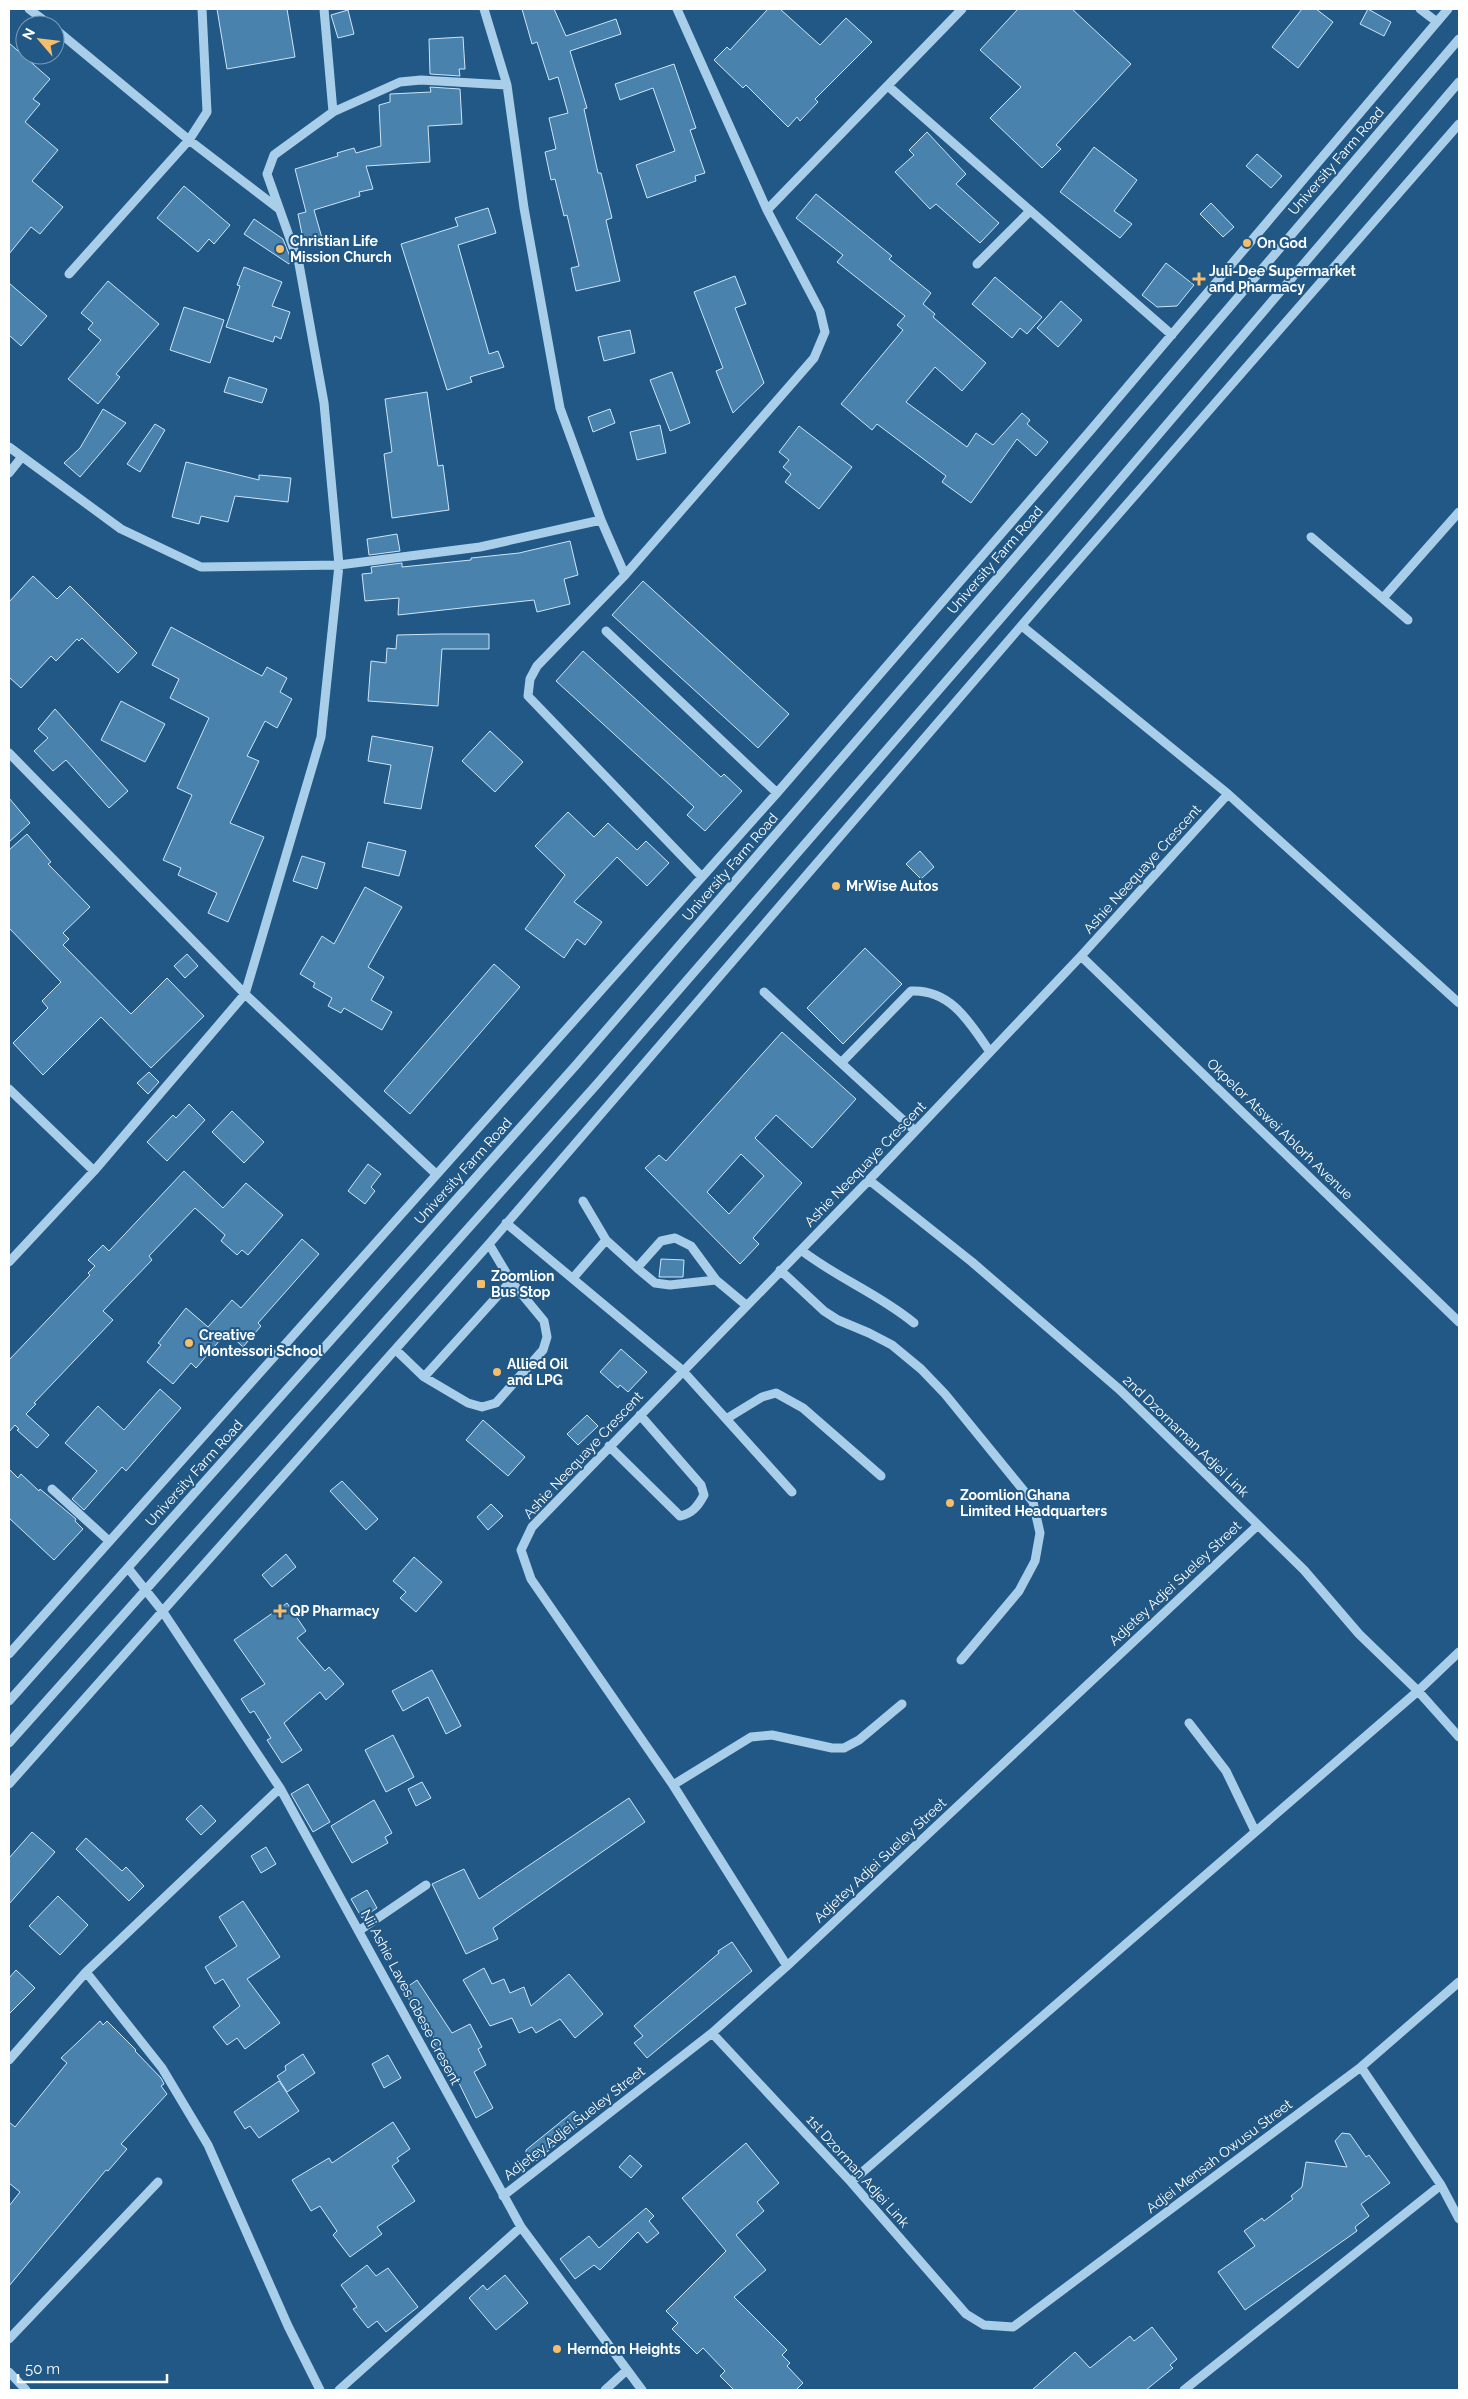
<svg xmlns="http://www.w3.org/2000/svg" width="1468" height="2399" font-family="Raleway,sans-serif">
  <rect width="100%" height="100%" fill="#215885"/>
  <path fill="#4982ad" stroke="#cee5f7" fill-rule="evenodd" d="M217 9H287L295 57 227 69Z
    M522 9H554L566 36 616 19 621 34 570 51 587 108 584 109 598 173H601L612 218 606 220 620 281 576 291 571 268 579 266 567 215 564 216 555 179 551 180 545 152 556 149 549 118 568 113 558 77 549 80 537 42 532 44Z
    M768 9H780L820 45 846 18 872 42 815 99 818 102 800 121 797 117 788 127 746 85 743 88 714 60 727 47 730 50Z
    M1018 9H1072L1131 64 1056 145 1061 149 1042 168 990 118 1021 87 980 50Z
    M1302 9H1316L1333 22 1298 68 1272 47Z
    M1368 9 1391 22 1384 36 1360 24Z
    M348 10 354 34 338 38 331 15Z
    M463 37 465 69H459L460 76 430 74 429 39Z
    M9 43 50 79 33 99 40 104 25 122 58 150 32 181 63 207 40 234 31 227 9 254Z
    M674 64 696 128 690 130 705 173 695 176 696 181 647 198 636 165 675 151 653 88 620 100 615 84Z
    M430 87 460 89 462 124 428 126 430 162 366 166 373 189 359 192 360 196 314 210 322 238 304 244 298 214 306 212 295 169 338 156 337 153 354 148 356 153 381 146 379 105 390 102V94L431 92Z
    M927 132 966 174 956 184 999 223 980 243 936 204 930 209 895 172 914 155 909 150Z
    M1094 147 1137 180 1114 211 1132 224 1120 238 1060 192Z
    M1257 154 1282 176 1271 188 1246 166Z
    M184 186 230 225 214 244 209 239 198 252 157 218Z
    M816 194 892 256 889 259 931 293 923 304 935 314 933 317 986 363 962 391 935 367 906 402 967 447 976 433 993 445 1022 413 1030 420 1027 424 1048 442 1036 456 1017 439 971 503 942 482 946 476 877 424 872 430 841 404 903 330 897 325 905 316 837 262 843 255 796 218Z
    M1211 203 1234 227 1223 237 1200 214Z
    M488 208 496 233 458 245 489 354 498 351 504 367 470 377 472 382 447 390 401 244 458 226 455 218Z
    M254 219 283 239 291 259 289 264 244 234Z
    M1166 263 1194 285 1177 306 1157 307 1142 295Z
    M244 267 282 282 272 306 290 312 281 339 275 336 273 342 226 327 240 286 237 285Z
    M735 276 746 304 735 308 764 383 733 413 716 371 723 368 694 292Z
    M995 277 1042 317 1027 334 1020 328 1012 338 972 304Z
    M108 281 159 324 116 374 120 377 98 404 68 379 101 340 88 329 93 323 81 313Z
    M9 283 47 316 21 346 9 335Z
    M1061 301 1082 320 1058 347 1037 328Z
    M184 307 224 320 210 363 170 350Z
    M630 330 635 353 604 361 598 337Z
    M672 372 690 423 670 431 650 380Z
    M229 377 267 389 262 403 224 392Z
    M427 392 438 466 443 465 449 510 392 518 384 454 392 452 385 399Z
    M103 409 126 423 80 477 64 463 80 448Z
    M610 409 615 423 593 432 588 417Z
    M155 424 165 430 140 472 127 464Z
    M660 425 666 453 637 460 630 432Z
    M799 426 852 467 819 509 785 482 791 474 783 467 789 460 779 452Z
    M186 462 259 480V475L291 478 288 502 235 496 228 522 201 516 199 524 172 517Z
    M397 534 400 551 369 555 367 539Z
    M570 541 578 575 564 579 570 604 537 612 534 600 398 615 399 598 365 601 362 574 372 573 371 567 402 563V567L471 560V558L519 553Z
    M33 576 57 599 70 586 137 653 118 673 82 638 79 641 77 639 56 661 51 656 21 688 9 677V602Z
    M643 581 789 714 758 748 612 615Z
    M171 627 262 676 267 667 287 678 280 692 292 699 277 728 265 721 247 756 259 761 230 823 264 837 228 922 208 913 217 893 178 875 181 868 163 860 192 795 177 788 209 718 170 698 179 679 152 665Z
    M440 634H489V649H442L438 706 368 701 371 661 386 663 387 648 396 649 397 635Z
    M583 651 721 777 724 774 742 791 705 831 687 815 694 807 556 681Z
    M121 701 165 724 145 762 101 740Z
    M55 709 128 791 109 808 66 760 53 771 34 751 48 738 38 729Z
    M490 731 523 762 495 792 462 761Z
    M372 736 433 747 421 809 384 803 391 765 368 761Z
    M9 798 30 823 9 842Z
    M568 812 594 837 608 823 637 850 646 841 669 863 647 886 617 857 574 902 602 922 585 945 577 939 564 958 525 929 565 875 535 846Z
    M27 834 51 862 48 864 90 907 63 933 69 939 63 945 131 1014 167 978 204 1016 151 1068 101 1017 43 1075 13 1043 48 1008 42 1001 61 982 9 928V850Z
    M368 842 406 851 399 876 362 867Z
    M920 851 934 867 921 879 906 864Z
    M302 856 325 863 317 889 293 881Z
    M365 887 402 907 368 967 384 977 371 1000 392 1012 382 1030 344 1008 341 1013 328 1006 332 998 313 987 315 983 300 974 322 936 334 944Z
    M865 948 902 984 843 1044 807 1008Z
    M187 954 198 966 185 978 174 966Z
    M494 964 520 987 410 1114 384 1091Z
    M782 1032 856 1099 812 1148 776 1115 755 1138 802 1183 753 1238 759 1244 740 1264 645 1168 659 1155 666 1161ZM741 1154 764 1176 729 1214 707 1192Z
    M149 1072 159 1082 148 1094 137 1083Z
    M189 1104 205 1120 167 1161 147 1142 173 1115 176 1118Z
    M232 1111 264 1142 244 1163 212 1132Z
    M368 1164 381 1174 371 1187 375 1191 365 1204 348 1191Z
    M184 1171 223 1208 246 1183 283 1215 248 1255 242 1250 237 1255 221 1241 225 1235 195 1208 149 1256 152 1260 103 1311 113 1320 34 1403 36 1404 26 1414 49 1435 37 1448 17 1430 19 1429 15 1425 9 1432V1360L90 1275 88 1273 95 1266 88 1260 103 1245 109 1251Z
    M302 1239 319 1254 258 1323 261 1326 243 1347 227 1332 196 1368 191 1363 173 1384 147 1362 161 1345 158 1343 186 1308 208 1327 232 1300 241 1308Z
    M661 1259 684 1260 683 1277H659Z
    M621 1349 647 1372 628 1392 620 1385 618 1388 600 1372Z
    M160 1389 181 1408 126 1471 122 1467 84 1510 72 1499 97 1471 65 1443 98 1406 124 1430Z
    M587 1415 598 1426 578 1445 567 1434Z
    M483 1420 525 1457 508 1476 466 1440Z
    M9 1469 18 1478 21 1474 39 1491 40 1489 76 1519 75 1521 83 1529 54 1560 9 1518Z
    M342 1481 378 1519 366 1530 330 1491Z
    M491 1504 503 1516 488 1530 477 1517Z
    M286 1554 296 1567 272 1587 262 1575Z
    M414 1557 442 1582 416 1612 400 1598 406 1592 393 1581Z
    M287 1603 306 1631 297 1638 325 1671 329 1667 344 1684 326 1700 320 1692 284 1723 302 1750 282 1763 267 1740 271 1738 254 1711 250 1713 241 1699 265 1684 234 1640Z
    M432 1670 461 1726 446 1734 428 1697 403 1711 392 1691Z
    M393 1735 414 1777 386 1792 365 1750Z
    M422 1782 431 1798 416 1806 408 1789Z
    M308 1784 330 1822 313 1832 291 1794Z
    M629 1798 645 1822 493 1928 498 1939 466 1954 432 1884 464 1869 479 1899Z
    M374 1800 392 1833 385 1837 388 1843 352 1863 331 1826Z
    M201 1805 216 1821 201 1835 186 1819Z
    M32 1832 55 1852 9 1904V1858Z
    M86 1838 122 1871 126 1867 144 1886 129 1901 76 1849Z
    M266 1847 276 1864 261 1873 251 1856Z
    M367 1890 377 1908 362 1918 351 1899Z
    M58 1896 88 1925 60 1955 29 1926Z
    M243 1901 280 1957 247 1979 280 2023 245 2049 237 2038 227 2045 213 2027 240 2006 223 1979 215 1984 205 1967 237 1946 219 1917Z
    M732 1942 752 1971 647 2058 634 2043 643 2036 634 2026 719 1953 718 1951Z
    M484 1968 492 1984 504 1979 510 1993 524 1987 531 2006 569 1974 603 2014 575 2038 560 2019 536 2033 532 2027 519 2033 512 2018 490 2026 463 1980Z
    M16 1970 35 1988 9 2014V1978Z
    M417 1980 452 2033 470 2024 482 2047 478 2049 486 2065 474 2072 493 2108 476 2118 456 2077 433 2042 436 2041 403 1990Z
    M100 2021 103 2025 107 2021 136 2050 135 2051 161 2078 164 2084 161 2086 167 2094 121 2144 127 2149 108 2171 106 2170 9 2286V2206L20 2192 9 2183V2122L15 2127 67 2063 61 2058Z
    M303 2054 315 2073 287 2092 277 2076 286 2070 285 2066Z
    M388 2055 401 2078 384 2088 372 2064Z
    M279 2081 299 2111 259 2138 250 2126 245 2129 234 2112Z
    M574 2111 583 2122 536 2161H530L526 2156V2150Z
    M393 2122 410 2149 397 2158 399 2161 392 2166 415 2201 377 2227 382 2234 350 2257 333 2235 337 2231 320 2206 311 2211 292 2180 329 2158 332 2163Z
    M1342 2133 1350 2134 1366 2157 1369 2155 1390 2183 1361 2204 1369 2216 1355 2227 1357 2231 1245 2310 1218 2272 1255 2246 1244 2231 1262 2218 1264 2221 1293 2199 1291 2196 1302 2187 1306 2162 1347 2167 1335 2141Z
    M746 2143 779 2183 757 2202 764 2211 736 2235 766 2270 734 2297 787 2350 782 2355 790 2363 787 2366 803 2383 796 2390H734L720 2376 725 2371 703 2348 697 2354 672 2329 678 2323 666 2311 726 2251 682 2198Z
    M630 2155 642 2166 631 2178 619 2167Z
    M646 2208 654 2216 649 2221 659 2233 647 2243 638 2232 600 2270 594 2265 575 2279 560 2259 589 2236 599 2248Z
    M367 2265 376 2276 388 2268 418 2307 386 2332 377 2321 368 2328 353 2309 357 2307 341 2285Z
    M505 2275 528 2303 496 2330 469 2298 483 2285 487 2290Z
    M1152 2327 1177 2359 1170 2365 1173 2368 1146 2390H1032L1075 2352 1090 2368 1130 2336 1134 2341Z"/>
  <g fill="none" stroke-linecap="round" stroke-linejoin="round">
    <path stroke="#a9cee9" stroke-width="9" d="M29 9 50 25
      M324 9 333 112
      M484 9 507 85 524 208 560 408 601 520 625 575
      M677 9 767 210 820 311 825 332 814 358 625 575 537 666 530 679 528 696 702 877
      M1420 9 1437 22
      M55 29 189 140 279 209
      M888 86 1172 335
      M767 210 962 9
      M977 264 1029 212
      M69 274 189 140 207 112 202 9
      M9 447 121 529 201 567 339 565 480 547 601 520
      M9 473 21 458
      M1311 537 1408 620
      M1383 598 1459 512
      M1022 626 1228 794 1459 1003
      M606 631 777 793
      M9 753 245 994 436 1174
      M1081 956 1459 1322
      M764 992 915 1131
      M842 1062 911 991C951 989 970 1023 990 1052
      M9 1089 94 1171
      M869 1180 972 1262 1120 1390 1304 1570 1359 1634 1418 1691 1459 1737
      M583 1201 606 1240 637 1268 661 1241 675 1238 691 1246 716 1280 746 1305
      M506 1223 682 1370 792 1492
      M801 1250C837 1278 879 1294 914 1323
      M9 1262 94 1171 245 994 321 737 339 565 324 403 299 264 267 174 274 155 333 112 400 82 421 80 507 85
      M637 1268 655 1283 670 1285 716 1280
      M780 1270 824 1311 838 1320 869 1333 892 1345 921 1369 945 1394 1033 1502 1040 1533 1035 1561 1019 1591 961 1660
      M573 1278 606 1240
      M396 1350 424 1377 468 1403 482 1407 496 1403 543 1350 547 1337 544 1321 511 1281 489 1244
      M424 1377 511 1281
      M726 1419 762 1397 776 1393 803 1408 881 1476
      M609 1446 680 1516C692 1514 698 1506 704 1495L701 1485 640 1415
      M52 1489 109 1541
      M128 1568 163 1612 280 1788 521 2227 642 2390
      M9 1654 777 793 1090 431 1448 9
      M9 1701 576 1065 1031 539 1459 39
      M1189 1723 1226 1771 1255 1831
      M9 1743 597 1084 1053 558 1459 82
      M9 1784 489 1244 1053 589 1459 124
      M673 1785 751 1737 772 1735 832 1748H844L859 1740 902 1704
      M360 1930 426 1885
      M787 1966 673 1785 531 1579 521 1550 532 1527 869 1180 1081 956 1228 794
      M86 1972 162 2068 208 2145 288 2326 320 2390
      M712 2033 851 2182 966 2314 984 2325 1013 2327 1361 2067 1459 1982
      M9 2060 86 1972 280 1788
      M1361 2067 1441 2185 1459 2219
      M851 2182 1418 1691 1459 1652
      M503 2196 712 2033 787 1966 1258 1525
      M9 2339 158 2182
      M9 2372 26 2390
      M339 2390 521 2227
      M605 2390 627 2370
      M1184 2390 1441 2185"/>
  </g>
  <g fill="#f6bd6a" stroke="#215885" stroke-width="2">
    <circle cx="1247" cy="243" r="5"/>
    <circle cx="280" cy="249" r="5"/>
    <path d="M1196.5 271.5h5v5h5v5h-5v5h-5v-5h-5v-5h5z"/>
    <circle cx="836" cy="886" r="5"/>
    <rect x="476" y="1279" width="10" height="10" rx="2.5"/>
    <circle cx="189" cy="1343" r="5"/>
    <circle cx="497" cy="1372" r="5"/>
    <circle cx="950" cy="1503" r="5"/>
    <path d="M277.5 1603.5h5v5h5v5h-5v5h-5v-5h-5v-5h5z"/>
    <circle cx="557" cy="2349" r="5"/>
  </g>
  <g text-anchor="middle" stroke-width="4" stroke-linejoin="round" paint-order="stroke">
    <g font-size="14" fill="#fff" stroke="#215885">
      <text transform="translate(1336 161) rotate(-49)" y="5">University Farm Road</text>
      <text transform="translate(995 560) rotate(-49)" y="5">University Farm Road</text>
      <text transform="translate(730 867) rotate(-49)" y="5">University Farm Road</text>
      <text transform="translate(1142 869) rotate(-48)" y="5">Ashie Neequaye Crescent</text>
      <text transform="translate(1280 1129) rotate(44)" y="5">Okpelor Atswei Ablorh Avenue</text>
      <text transform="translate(865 1164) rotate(-46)" y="5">Ashie Neequaye Crescent</text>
      <text transform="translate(463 1171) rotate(-48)" y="5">University Farm Road</text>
      <text transform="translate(1186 1436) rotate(44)" y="5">2nd Dzornaman Adjei Link</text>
      <text transform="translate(583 1455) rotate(-47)" y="5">Ashie Neequaye Crescent</text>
      <text transform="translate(194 1473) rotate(-48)" y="5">University Farm Road</text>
      <text transform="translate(1175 1583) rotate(-43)" y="5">Adjetey Adjei Sueley Street</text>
      <text transform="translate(880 1860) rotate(-43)" y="5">Adjetey Adjei Sueley Street</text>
      <text transform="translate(411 1997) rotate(62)" y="5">Nii Ashie Laves Gbese Cresent</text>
      <text transform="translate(574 2123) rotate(-38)" y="5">Adjetey Adjei Sueley Street</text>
      <text transform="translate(1219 2156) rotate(-37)" y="5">Adjei Mensah Owusu Street</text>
      <text transform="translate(858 2171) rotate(48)" y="5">1st Dzorman Adjei Link</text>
    </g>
    <g font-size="14" font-weight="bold" fill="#fff" stroke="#215885" text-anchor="start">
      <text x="290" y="246">Christian Life<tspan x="290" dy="16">Mission Church</tspan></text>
      <text x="1257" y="248">On God</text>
      <text x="1209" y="276">Juli-Dee Supermarket<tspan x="1209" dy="16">and Pharmacy</tspan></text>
      <text x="846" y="891">MrWise Autos</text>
      <text x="491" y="1281">Zoomlion<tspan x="491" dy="16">Bus Stop</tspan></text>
      <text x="199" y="1340">Creative<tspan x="199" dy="16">Montessori School</tspan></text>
      <text x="507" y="1369">Allied Oil<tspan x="507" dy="16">and LPG</tspan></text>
      <text x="960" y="1500">Zoomlion Ghana<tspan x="960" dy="16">Limited Headquarters</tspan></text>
      <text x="290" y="1616">QP Pharmacy</text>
      <text x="567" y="2354">Herndon Heights</text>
    </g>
  </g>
  <rect width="1468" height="2399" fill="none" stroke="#ffffff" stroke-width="20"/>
  <g transform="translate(40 40) rotate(298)"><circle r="24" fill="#215885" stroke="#7a9bb6"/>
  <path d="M0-4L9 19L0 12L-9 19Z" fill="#f6bd6a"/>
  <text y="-8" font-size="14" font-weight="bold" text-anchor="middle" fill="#ffffff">N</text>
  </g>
  <path d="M18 2374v8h149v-8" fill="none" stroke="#ffffff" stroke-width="2.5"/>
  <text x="25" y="2374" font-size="15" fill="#ffffff" stroke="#215885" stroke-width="4" paint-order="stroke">50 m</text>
</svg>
